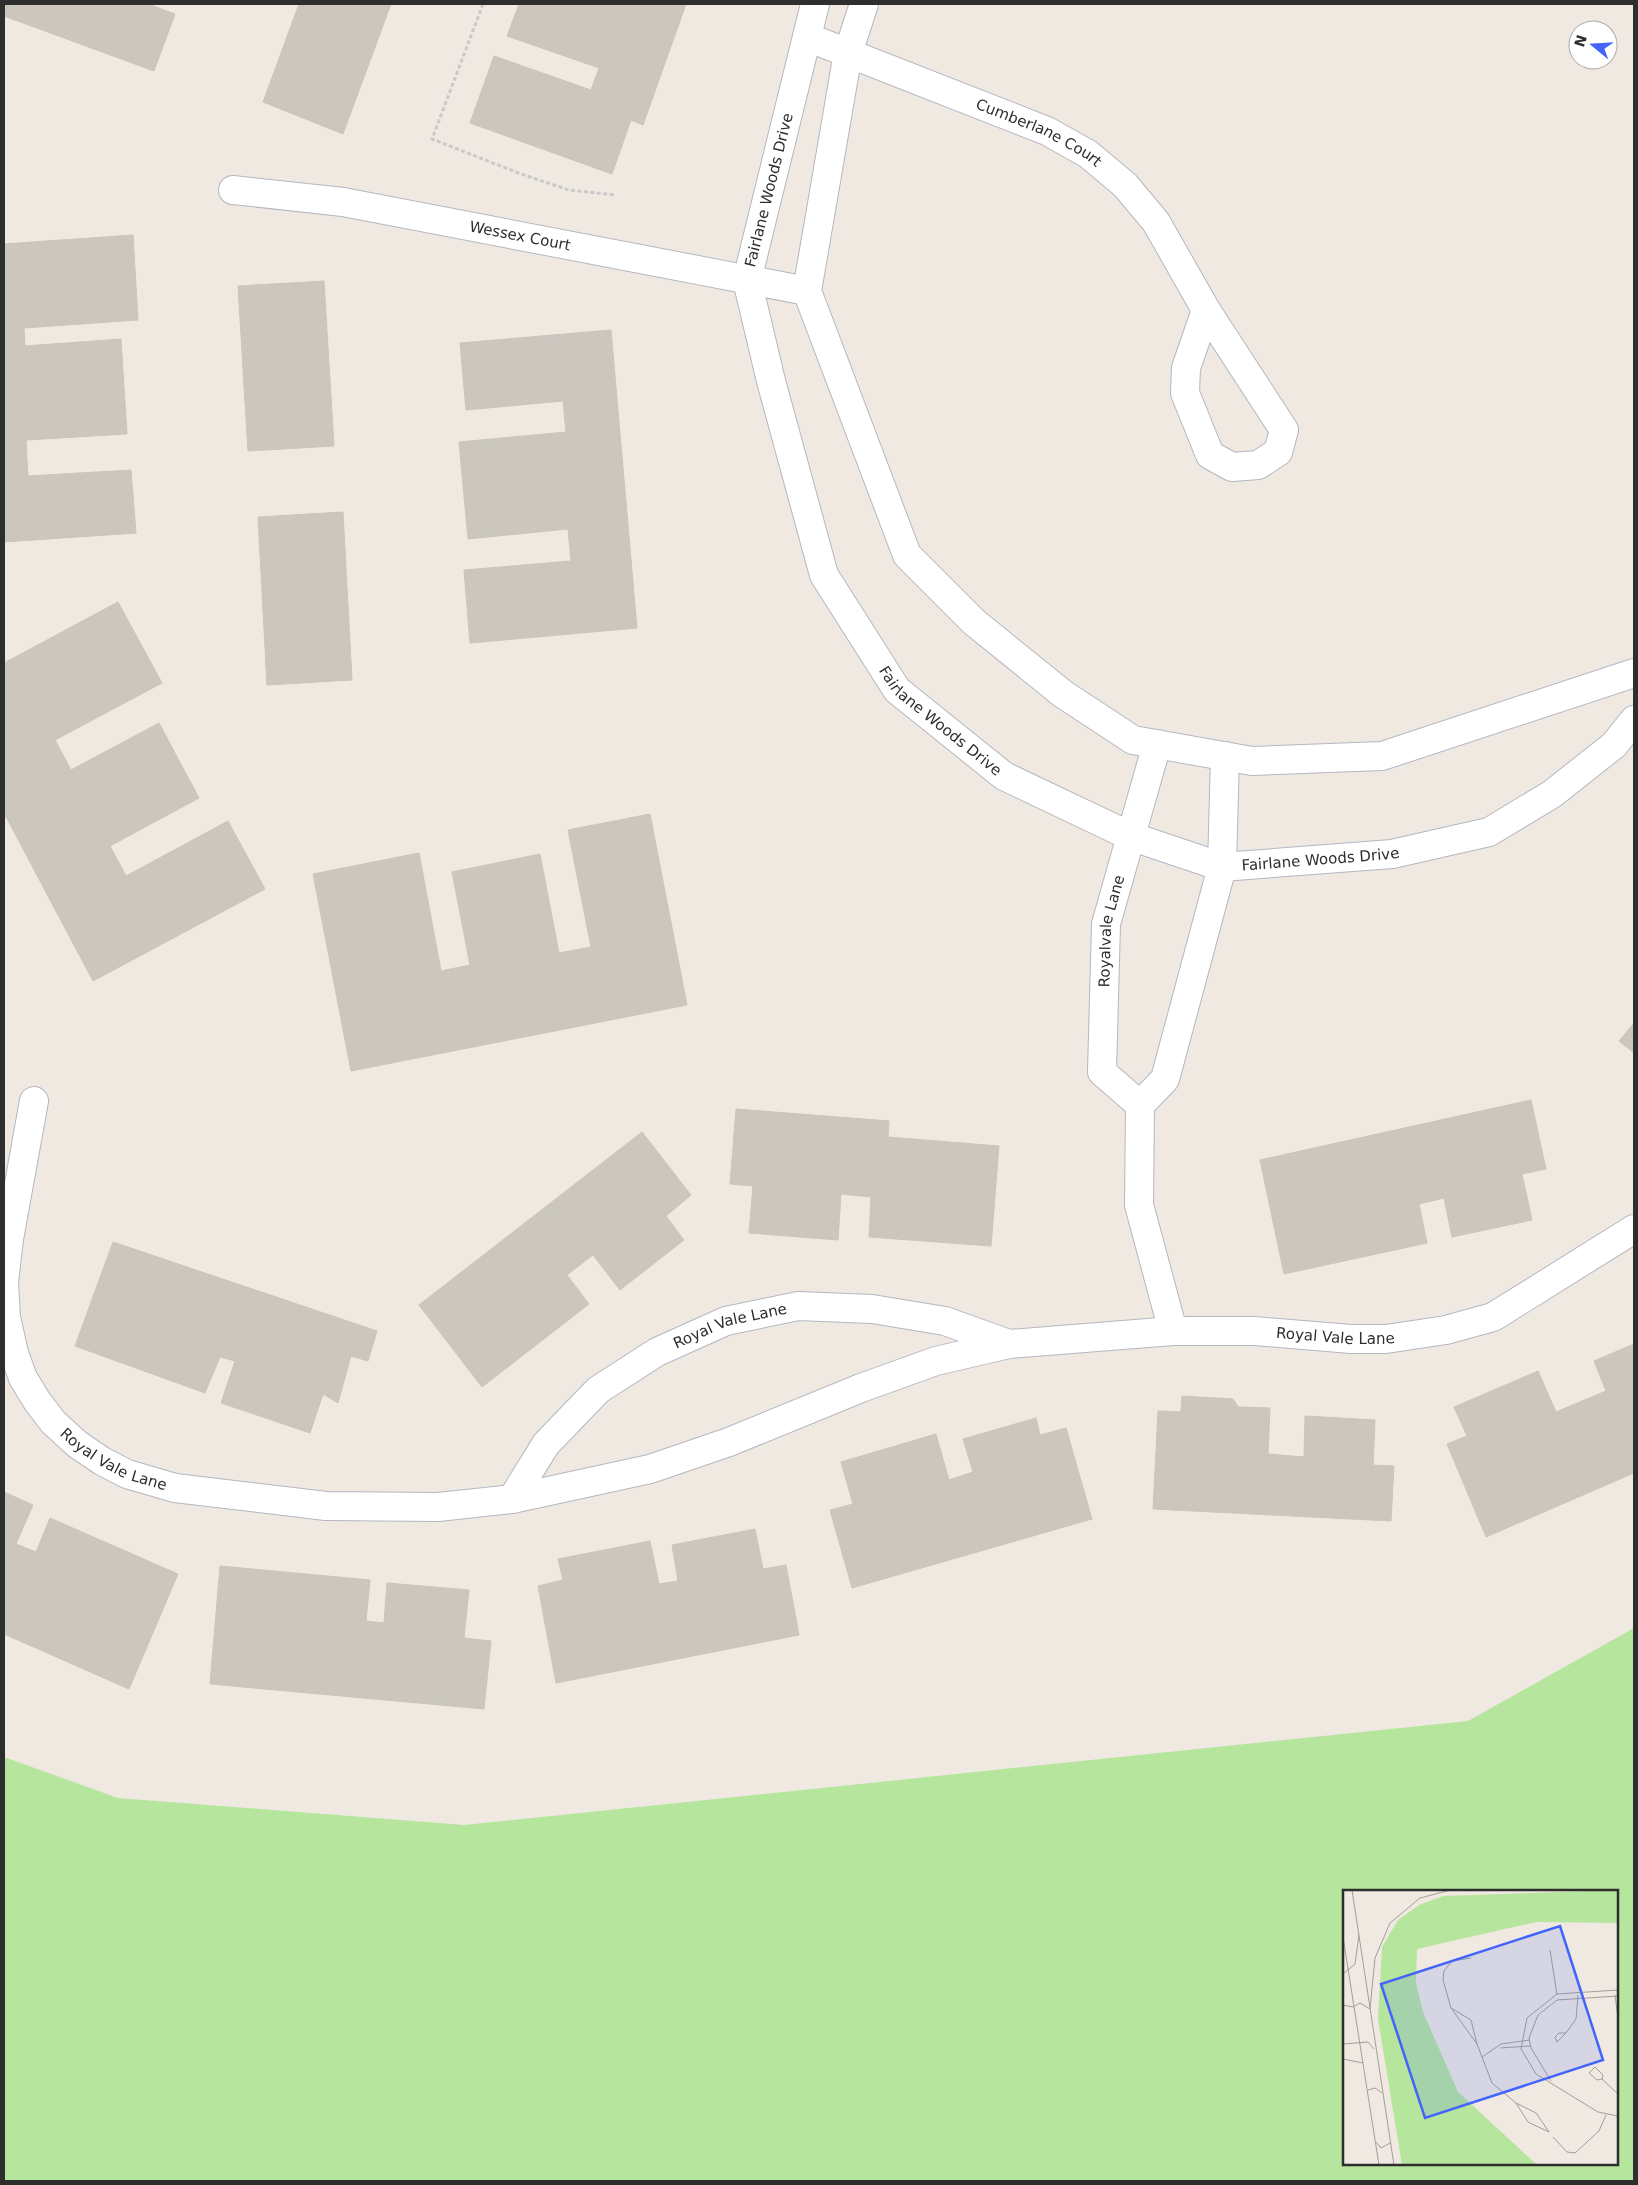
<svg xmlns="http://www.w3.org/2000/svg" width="1638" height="2185" font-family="'DejaVu Sans',sans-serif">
  <rect width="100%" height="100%" fill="#efe9e1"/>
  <path fill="#b6e59e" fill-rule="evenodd" d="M1634 1628V2181H4V1757L118 1798 464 1825 1468 1721ZM1344 1891H1617V2164H1344Z"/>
  <path fill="#cbc7bf" stroke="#cbc5ba" d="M4 4H148L175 14 154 71 4 16Z
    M299 4H391L343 134 263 102Z
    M519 4H686L643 125 631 120 612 174 470 123 494 56 591 90 599 68 507 36Z
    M133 235 138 320 24 328 25 346 121 339 127 434 26 440 28 476 131 470 136 533 4 542V244Z
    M324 281 334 446 248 451 238 286Z
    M611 330 637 628 470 643 464 570 571 561 568 529 468 539 459 442 566 432 563 401 466 410 460 343Z
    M343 512 352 680 267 685 258 517Z
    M118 602 162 683 55 740 71 770 159 723 199 798 110 846 126 876 228 821 265 889 93 981 4 813V663Z
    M650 814 687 1005 351 1071 313 874 419 853 441 971 470 965 452 872 540 854 559 953 591 947 568 830Z
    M1634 1023V1053L1619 1041Z
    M1531 1100 1546 1169 1522 1174 1532 1220 1452 1237 1444 1198 1419 1204 1427 1243 1284 1274 1260 1160Z
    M736 1109 889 1121 888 1137 999 1146 991 1246 869 1237 871 1197 841 1194 838 1240 749 1233 753 1186 730 1184Z
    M642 1132 691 1195 666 1216 684 1240 620 1290 593 1255 567 1275 589 1304 482 1387 419 1305Z
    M113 1242 377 1331 368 1361 351 1356 338 1403 323 1394 310 1433 221 1403 235 1361 220 1357 205 1393 75 1346Z
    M1634 1344V1473L1486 1537 1447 1444 1467 1436 1454 1407 1538 1371 1556 1412 1606 1391 1594 1361Z
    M1182 1396 1233 1399 1238 1407 1270 1408 1268 1454 1304 1457 1305 1416 1375 1420 1373 1465 1394 1466 1391 1521 1153 1509 1158 1411 1181 1412Z
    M1036 1418 1040 1435 1066 1428 1092 1519 852 1588 830 1510 853 1504 841 1462 936 1434 949 1480 973 1472 963 1439Z
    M4 1492 33 1505 16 1544 36 1552 50 1518 178 1574 129 1689 4 1634Z
    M755 1529 763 1569 786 1565 799 1635 556 1683 538 1586 563 1580 558 1559 650 1541 659 1584 678 1581 672 1545Z
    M220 1566 370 1580 366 1621 384 1623 387 1583 469 1590 464 1638 491 1641 484 1709 210 1684Z"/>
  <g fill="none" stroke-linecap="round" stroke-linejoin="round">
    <g stroke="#b4b7c1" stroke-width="30">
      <g id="minor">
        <path id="s1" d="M815 4 747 280 771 381 824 575 897 690 1004 776 1130 836 1222 867 1392 854 1489 832 1552 794 1614 745 1634 720"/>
        <path d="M864 4 848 53 807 291 907 555 974 622 1063 694 1133 740 1252 761 1382 756 1634 673"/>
        <path id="s2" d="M807 37 1047 131 1088 154 1125 185 1156 222 1206 310"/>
        <path id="s3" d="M233 190 343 202 807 291"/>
        <path d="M1206 310 1284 430 1278 452 1258 465 1232 467 1210 455 1185 393 1186 368Z"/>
        <path id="s4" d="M34 1101 9 1239 4 1282 6 1317 14 1353 23 1378 37 1401 53 1422 77 1444 102 1461 127 1474 175 1488 326 1506 438 1507 512 1499 650 1469 729 1442 861 1388 936 1361 1009 1344 1173 1331H1254L1351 1339H1386L1446 1330 1493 1317 1634 1229"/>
        <path id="s5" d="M1140 1105 1102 1072 1106 924 1157 744"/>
        <path d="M1173 1331 1139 1205 1140 1105 1165 1079 1222 867 1225 756"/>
        <path id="s6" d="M512 1499 546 1444 598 1390 657 1352 726 1321 798 1306 872 1309 945 1321 1009 1344"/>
      </g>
    </g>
    <path stroke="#c9c9c9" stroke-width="3" stroke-dasharray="4 2.5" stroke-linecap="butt" d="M483 4 432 139 521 174 569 190 616 195"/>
    <use href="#minor" stroke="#fff" stroke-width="28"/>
  </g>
  <g text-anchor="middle" stroke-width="4" stroke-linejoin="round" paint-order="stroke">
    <g font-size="15" fill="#2e2e2e" stroke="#fff">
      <text dy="5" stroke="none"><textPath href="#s2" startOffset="251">Cumberlane Court</textPath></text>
      <text transform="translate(769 190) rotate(-76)" y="5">Fairlane Woods Drive</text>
      <text dy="5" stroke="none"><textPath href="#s3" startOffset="291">Wessex Court</textPath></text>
      <text dy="5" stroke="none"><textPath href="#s1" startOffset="778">Fairlane Woods Drive</textPath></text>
      <text dy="5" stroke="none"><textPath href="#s1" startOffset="1198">Fairlane Woods Drive</textPath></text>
      <text dy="5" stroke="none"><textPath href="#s5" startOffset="192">Royalvale Lane</textPath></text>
      <text dy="5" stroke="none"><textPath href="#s6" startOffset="288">Royal Vale Lane</textPath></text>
      <text dy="5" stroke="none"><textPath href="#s4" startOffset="1664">Royal Vale Lane</textPath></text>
      <text dy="5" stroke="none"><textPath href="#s4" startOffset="408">Royal Vale Lane</textPath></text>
    </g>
  </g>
  <g transform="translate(1343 1890)">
    <rect width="275" height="275" fill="#efe9e1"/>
    <path d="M275 0V33L193 32 74 59 73 93 80 122 115 202 194 275H59L35 129 39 57 55 30 76 15 100 6Z" fill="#b6e59e"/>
    <path fill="none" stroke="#a29e99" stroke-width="1" d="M9 0 51 275M0 47 36 275M207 60 214 105M128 68 109 71 101 81 100 90 108 118 134 154 149 193 173 213 193 223 206 242 185 232 173 213M0 84 12 74 16 45M275 100 214 104 184 128 178 159 193 184 255 222 275 226M272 105 275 128M0 115 10 117 17 113 27 119M108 118 128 130 134 154M27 119 32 68 47 33 77 8 108 0M216 143H223L214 152 212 147ZM223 143 233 129 235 105M0 154 25 152 31 159M157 158 187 156M139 167 158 154 187 150M0 169 20 173M252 177 260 185 259 189 254 190 246 183ZM259 189 275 204M208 191 188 158 186 148 195 125 214 110 275 106M25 200 32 198 39 203M210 247 224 262 232 263 256 241 263 225M33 252 38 258 47 253"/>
    <path fill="#4264fb" fill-opacity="0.15" stroke="#4264fb" stroke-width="2.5" d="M217 36 260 170 82 228 38 94Z"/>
    <rect width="275" height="275" fill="none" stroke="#2e2e2e" stroke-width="2.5"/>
  </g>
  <rect width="1638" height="2185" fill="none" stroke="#2e2e2e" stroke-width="10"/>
  <g transform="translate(1593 45) rotate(288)"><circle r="24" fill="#ffffff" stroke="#ababab"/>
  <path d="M0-4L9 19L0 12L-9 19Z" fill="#4264fb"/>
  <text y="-8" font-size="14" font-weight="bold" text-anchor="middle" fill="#2e2e2e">N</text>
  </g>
</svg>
